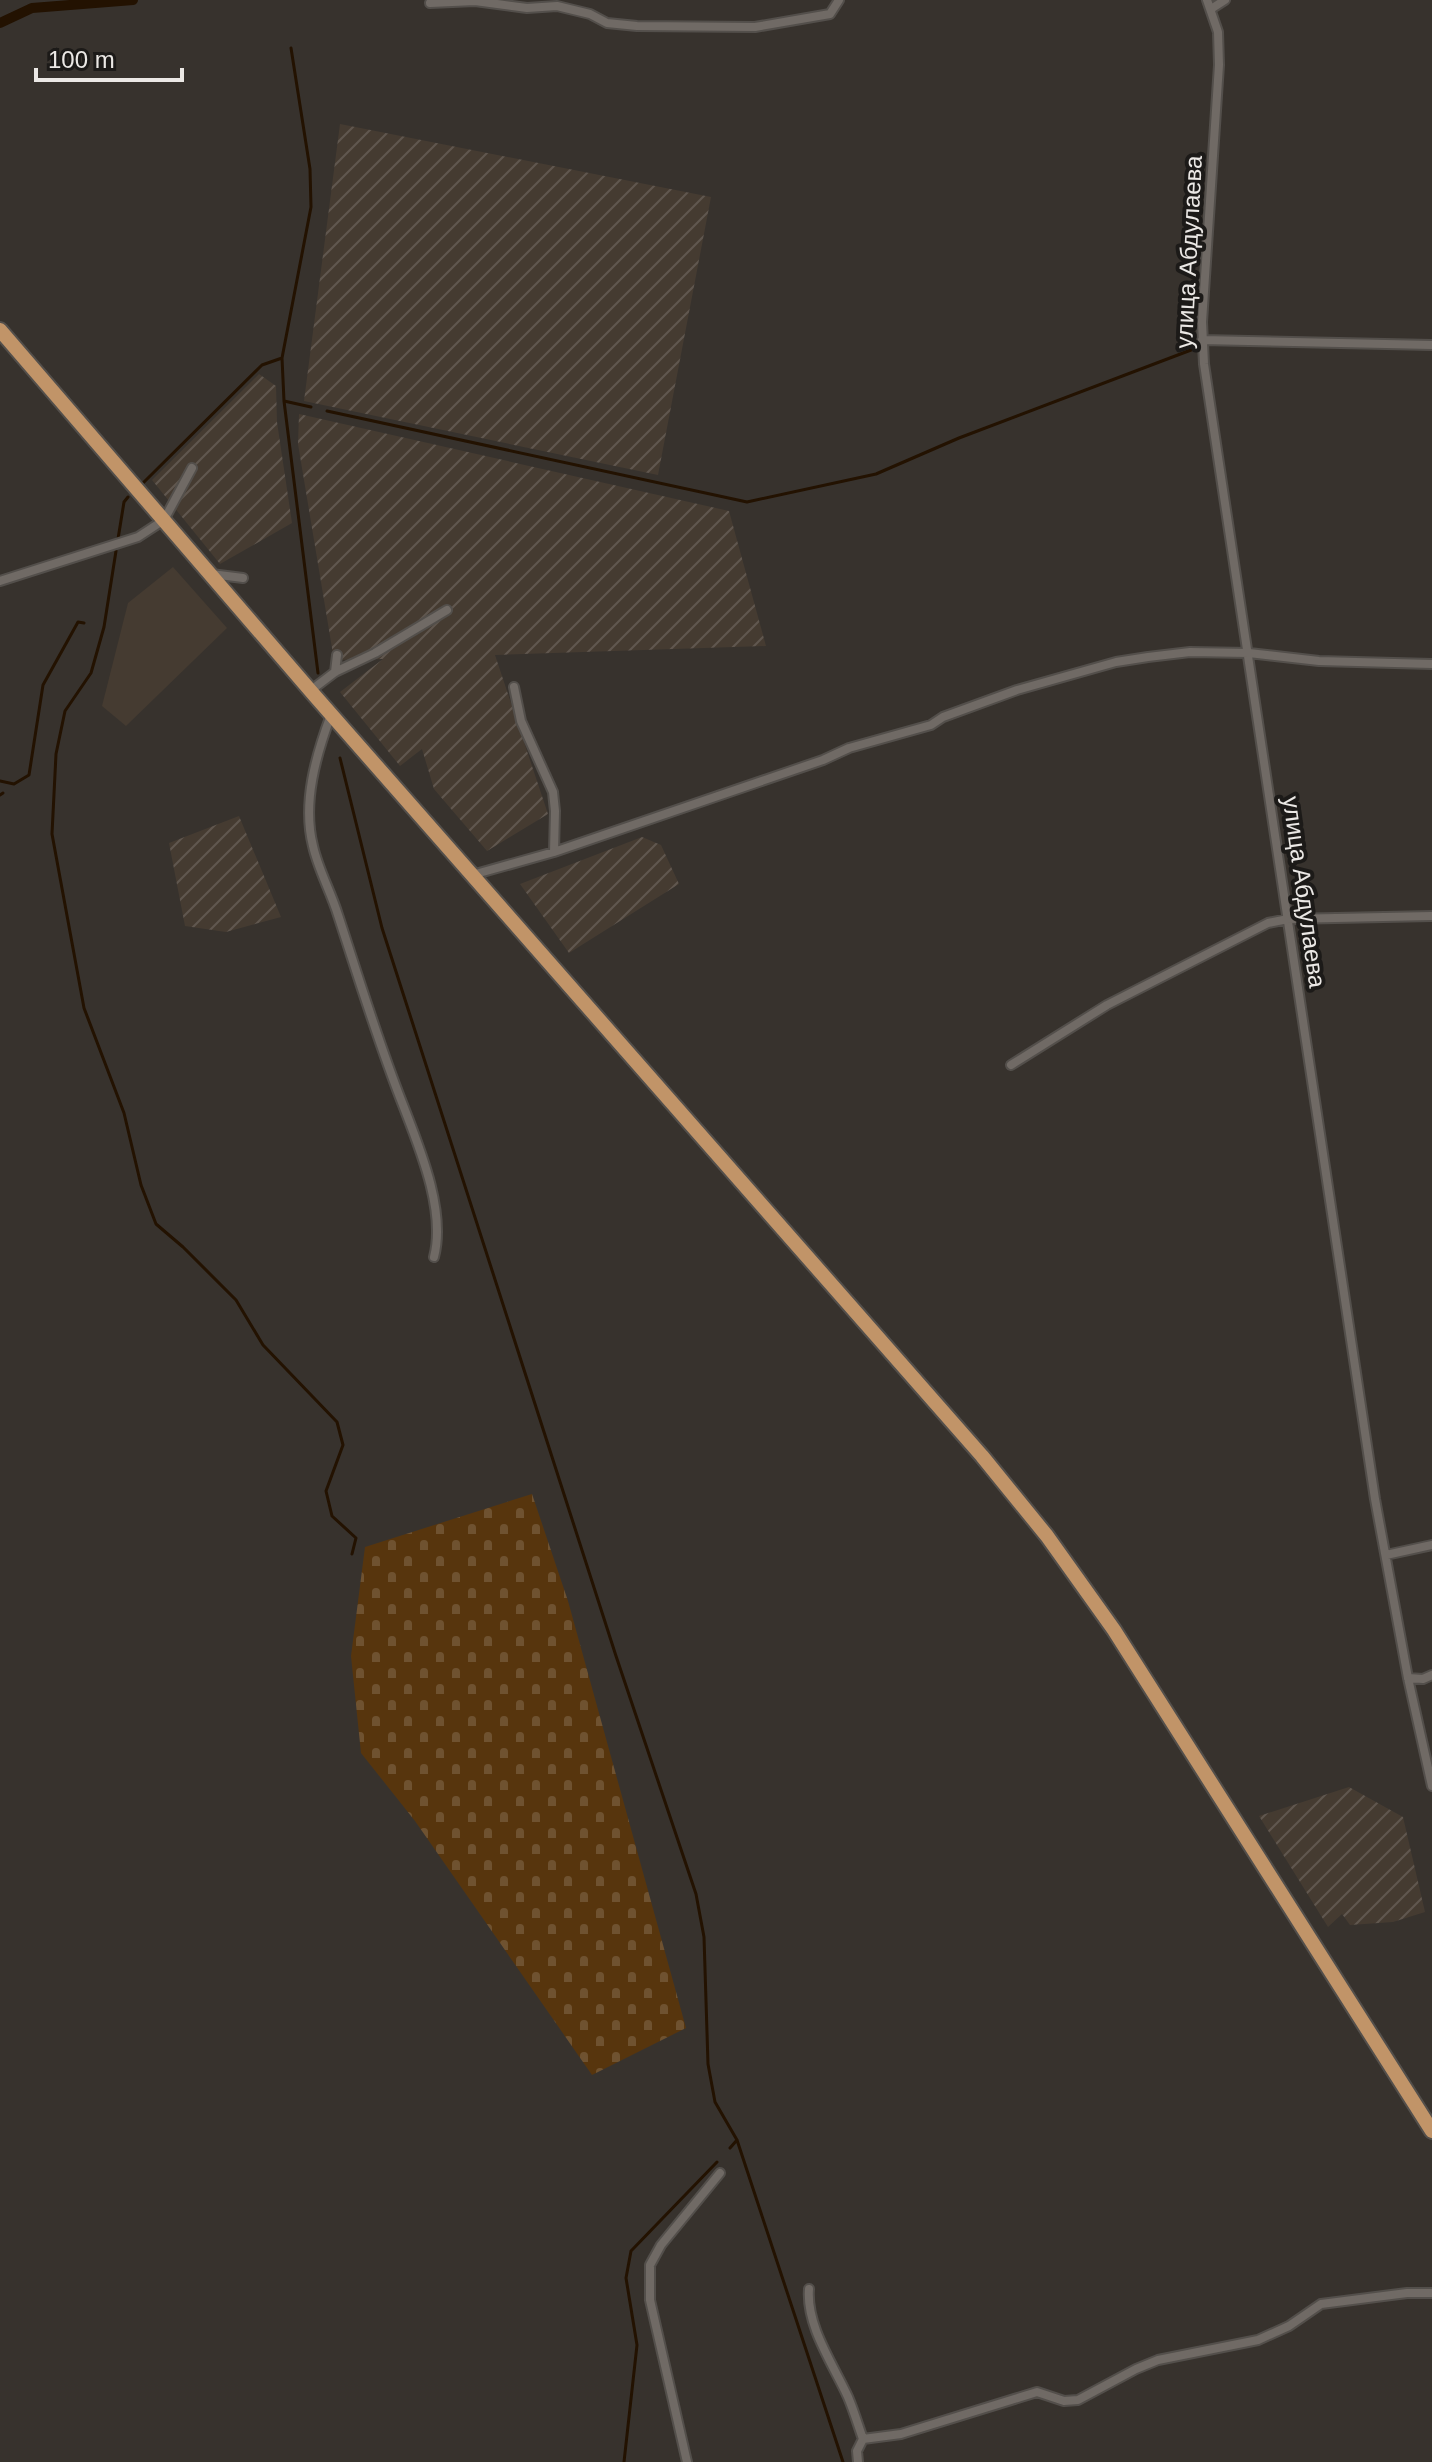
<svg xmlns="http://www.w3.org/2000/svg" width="1432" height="2462" font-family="Arial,sans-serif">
  <defs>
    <pattern id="industrial-furrows" width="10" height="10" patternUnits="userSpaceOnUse" patternTransform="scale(2)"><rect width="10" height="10" fill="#453b31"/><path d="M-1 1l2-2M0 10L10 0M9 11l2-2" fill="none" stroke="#60574f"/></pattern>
    <pattern id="cemetery-stones" width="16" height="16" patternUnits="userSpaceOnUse" patternTransform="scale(2)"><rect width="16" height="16" fill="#57350d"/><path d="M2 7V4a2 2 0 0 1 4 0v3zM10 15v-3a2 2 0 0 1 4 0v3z" fill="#6f5230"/></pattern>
  </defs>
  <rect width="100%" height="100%" fill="#37322d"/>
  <path fill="#453b31" d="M173 567 227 628 126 726 102 706 128 603Z"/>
  <path fill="url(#industrial-furrows)" d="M340 124 711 197 658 475 304 401Z
    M259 374 276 386 277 422 292 523 220 564 152 480Z
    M299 414 729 511 766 646 495 655 548 814 487 851 434 789 422 749 400 766 340 692 383 659 334 660 298 444Z
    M239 816 281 917 226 932 185 926 169 843Z
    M642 837 661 845 679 884 569 953 520 884Z
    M1349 1787 1403 1817 1425 1912 1393 1922 1350 1925 1342 1914 1328 1927 1259 1816Z"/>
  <path fill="url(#cemetery-stones)" d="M532 1494 568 1601 686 2028 592 2075 415 1821 361 1753 351 1656 365 1547Z"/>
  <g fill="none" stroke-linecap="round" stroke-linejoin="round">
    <path stroke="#231201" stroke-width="3" d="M291 48 310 169 311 207 282 358 284 401 318 673
      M284 401 311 407
      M327 411 747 502 876 474 959 438 1191 350
      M142 484 262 365 282 358
      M118 539 124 502 128 497
      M116 551 104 627 91 673 65 711 56 754 52 834 84 1008 124 1113 141 1185 156 1224 183 1247 236 1300 263 1345 337 1422 343 1445 326 1491 332 1516 356 1538 352 1554
      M340 758 382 928 616 1656 696 1894 704 1937 708 2064 715 2102 737 2140 843 2462
      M0 781 14 784 29 775 43 685 78 622 84 623
      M0 795 3 793
      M730 2148 737 2140
      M624 2462 637 2345 626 2278 631 2251 717 2162"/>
    <path stroke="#231201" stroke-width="10" d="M0 23 32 8 133 0"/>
    <g stroke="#534f4b" stroke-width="12">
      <path id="minor" d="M1207 0 1218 32 1219 65 1202 322 1204 364 1375 1499 1408 1678 1432 1786
        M430 3 475 1 527 8 557 6 590 14 607 23 637 26 755 27 830 14 839 0
        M1211 9 1225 0
        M1202 340 1432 345
        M211 574 243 578
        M0 581 138 537 164 520 192 468
        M335 672 337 655
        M514 687 521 721 553 792 555 811 554 852
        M310 691 335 672 375 653 447 610
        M331 715C316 755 302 803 313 846 318 869 331 892 338 915 359 979 378 1042 403 1105 420 1149 446 1211 434 1257
        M472 875 554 852 823 760 849 748 931 725 943 717 1017 690 1116 662 1148 657 1190 652 1249 653 1319 661 1432 664
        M1011 1065 1107 1005 1268 923 1288 919 1432 916
        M1386 1555 1432 1545
        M1408 1678 1423 1679 1432 1675
        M809 2289C806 2326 833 2364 848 2397 854 2411 858 2425 863 2439
        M687 2462 650 2300V2265L661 2245 720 2173
        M858 2462 857 2451 863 2439 901 2434 1037 2392 1064 2401 1078 2400 1136 2369 1158 2360 1258 2340 1289 2326 1321 2304 1407 2293H1432"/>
    </g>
    <g stroke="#534f4b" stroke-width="18">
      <path id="trunk" d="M0 330 315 696 982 1456 1047 1536 1114 1630 1432 2131"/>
    </g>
    <use href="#minor" stroke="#706a65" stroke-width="8"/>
    <use href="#trunk" stroke="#c19468" stroke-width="14"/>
  </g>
  <g text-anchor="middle" stroke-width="8" stroke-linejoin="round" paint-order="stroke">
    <g font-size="24" fill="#ebe8e5" stroke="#1c1a18">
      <text transform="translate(1189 252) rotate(-87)" y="8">улица Абдулаева</text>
      <text transform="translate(1304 892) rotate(82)" y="8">улица Абдулаева</text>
    </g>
  </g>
  <path d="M36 68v12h146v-12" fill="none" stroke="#ebe8e5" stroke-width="4"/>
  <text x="48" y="68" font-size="24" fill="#ebe8e5" stroke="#1c1a18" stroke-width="6" paint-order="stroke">100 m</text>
</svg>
